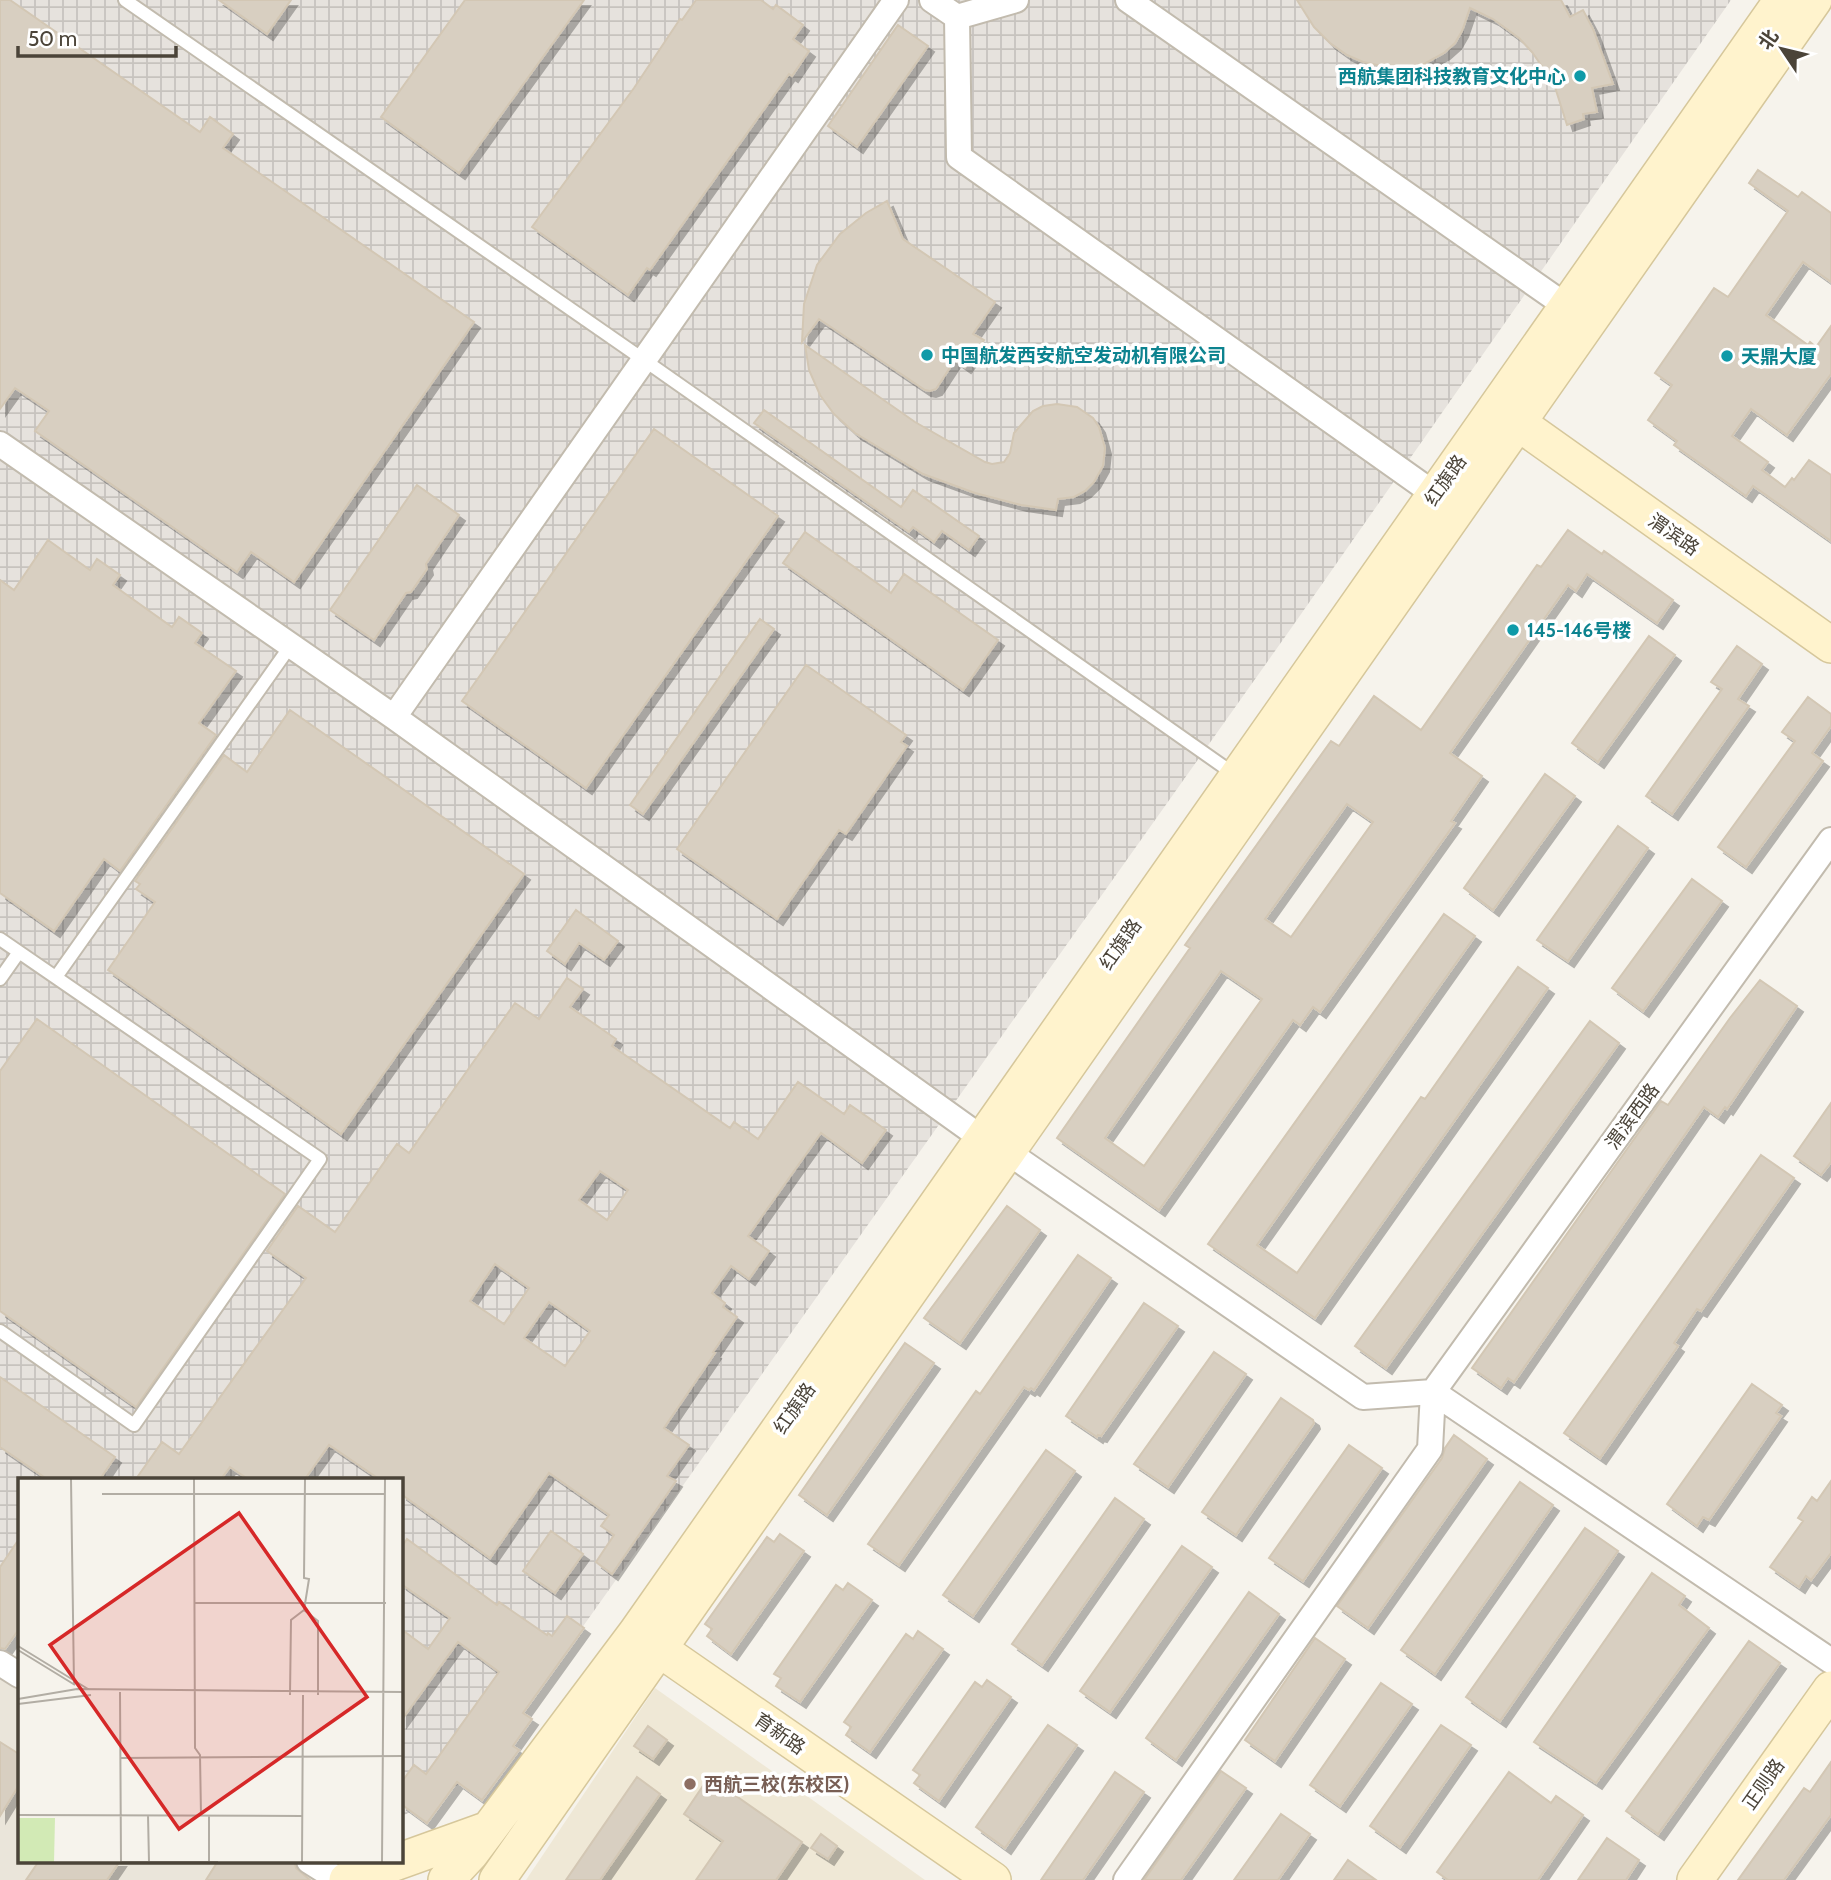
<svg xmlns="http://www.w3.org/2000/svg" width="1831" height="1880" font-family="Cabin,'Noto Sans SC',sans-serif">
  <defs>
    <pattern id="industrial-grid" width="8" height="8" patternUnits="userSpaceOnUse" patternTransform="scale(1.75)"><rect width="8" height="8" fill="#e6e2dd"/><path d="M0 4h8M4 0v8" fill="none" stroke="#c7c3be"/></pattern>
    <filter id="shadow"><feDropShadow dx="6" dy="6" stdDeviation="0" flood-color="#0004"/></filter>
  </defs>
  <rect width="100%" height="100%" fill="#f6f3ec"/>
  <path fill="#eae5da" d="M0 1674 19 1686V1861H295L325 1880H0Z"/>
  <path fill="url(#industrial-grid)" d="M0 0H1731L1292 627 479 1773 401 1817V1479H19V1618L0 1605Z"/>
  <path fill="#efe8d6" d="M655 1688 925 1880H526Z"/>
  <path fill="#d8cfc1" stroke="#d3c7b4" stroke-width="2" fill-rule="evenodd" filter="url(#shadow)" d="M0 0H10L200 132 210 117 233 134 223 148 474 322 294 582 251 552 237 572 35 431 49 411 15 388 0 409Z
    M219 0H291L267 34Z
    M465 0H584L459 173 381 117Z
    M696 0H761L773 9 776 5 803 25 793 39 809 51 792 76 789 74 650 270 647 268 628 295 532 227 634 88 680 19 682 20Z
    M1297 0H1561L1570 17 1583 10 1593 29 1613 84 1592 88 1597 112 1583 114 1584 119 1567 125 1554 84 1532 52 1519 38 1493 19 1470 8 1462 31 1455 43 1444 53 1424 64 1392 68 1363 62 1347 55 1330 43 1314 27Z
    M898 25 928 46 857 147 828 126Z
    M1758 170 1798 197 1802 192 1831 213V282L1803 262 1766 315 1808 345 1810 342 1816 347 1831 326V374L1787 435 1751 409 1732 436 1768 462 1762 470 1785 487 1792 478 1794 480 1809 460 1831 475V541L1753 486 1746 496 1674 445 1677 441 1648 420 1672 385 1655 373 1714 288 1728 297 1788 211 1749 183Z
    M887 201 903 239 995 302 973 334 984 340 965 367 955 360 936 389 930 391 925 390 819 319 802 342 804 304 817 265 840 234 866 213Z
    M805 345 915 422 985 462 992 464 1004 462 1010 453 1014 433 1033 411 1043 406 1057 404 1077 407 1093 418 1099 427 1105 448 1103 466 1094 482 1085 491 1074 497 1058 499 1056 510 1021 505 975 493 923 474 855 433 834 414 820 395 809 370Z
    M764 410 901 507 913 490 979 536 969 550 942 531 934 542 913 527 909 532 754 423Z
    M654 429 778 516 586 788 462 701Z
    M417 485 459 515 426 564 427 569 411 592 406 593 374 640 330 610Z
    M1568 530 1602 554 1604 551 1673 600 1657 623 1587 574 1576 591 1568 585 1450 753 1482 776 1451 821 1455 823 1320 1012 1313 1007 1300 1025 1293 1020 1159 1210 1057 1138 1190 948 1185 945 1331 741 1339 746 1374 696 1421 730 1537 565 1541 567ZM1347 804 1373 822 1291 937 1265 919ZM1221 971 1262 999 1144 1166 1105 1138Z
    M805 532 891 593 904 574 998 640 963 690 783 563Z
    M48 540 90 570 97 559 120 575 113 585 172 627 179 617 202 633 195 643 236 671 199 723 216 735 120 871 104 859 54 931 0 893V580L14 590Z
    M760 619 774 629 643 814 630 805Z
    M1649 636 1675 655 1598 762 1572 743Z
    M1737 646 1762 664 1738 699 1749 706 1672 814 1646 796 1722 689 1711 682Z
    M806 665 906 735 901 742 907 746 846 834 839 830 777 919 677 849Z
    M1808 697 1831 714V726L1812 753 1823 761 1746 867 1718 847 1795 741 1782 732Z
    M290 710 524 874 341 1134 108 970 155 902 136 889 140 884 135 881 224 755 247 772Z
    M1545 774 1575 796 1493 910 1464 888Z
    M1618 826 1648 848 1568 961 1537 940Z
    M1692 879 1722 901 1643 1011 1612 988Z
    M576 910 618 941 604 960 579 943 565 964 547 951Z
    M1444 914 1475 936 1257 1245 1297 1273 1421 1097 1425 1099 1518 967 1548 988 1315 1318 1208 1244Z
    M567 978 583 989 570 1007 616 1039 612 1046 730 1128 734 1122 758 1139 798 1082 844 1114 850 1105 886 1130 862 1163 821 1133 748 1236 769 1251 749 1279 731 1266 712 1293 725 1303 723 1307 737 1317 713 1352 715 1353 664 1428 689 1445 667 1476 676 1481 612 1574 596 1562 614 1535 601 1526 609 1515 549 1473 490 1558 401 1494V1479H379L329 1445 305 1479H248L230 1467 221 1479H136L162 1442 179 1454 306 1278 267 1251 298 1206 335 1232 397 1144 409 1153 515 1003 539 1019ZM600 1171 628 1190 607 1220 579 1200ZM495 1264 529 1288 504 1324 470 1301ZM549 1302 590 1331 565 1366 524 1338Z
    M1760 980 1797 1006 1727 1109 1725 1107 1718 1117 1704 1107 1514 1382 1508 1378 1501 1388 1472 1368 1661 1101 1668 1105 1730 1018Z
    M37 1019 285 1194 136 1407 0 1311V1071Z
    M1590 1021 1619 1043 1386 1368 1355 1346Z
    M1831 1103V1162L1821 1175 1794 1156Z
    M1761 1155 1794 1178 1701 1311 1697 1309 1674 1343 1678 1346 1600 1458 1564 1433Z
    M1007 1206 1040 1230 960 1343 924 1318Z
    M1078 1255 1111 1278 1034 1390 1031 1388 1029 1390 1024 1387 899 1565 868 1544 976 1391 980 1394Z
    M1144 1303 1178 1326 1101 1436 1098 1435 1097 1437 1066 1416Z
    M905 1343 934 1363 827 1515 799 1495Z
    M1214 1352 1246 1374 1168 1487 1134 1464Z
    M0 1377 115 1457 100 1479H47L0 1447Z
    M1752 1384 1782 1405 1776 1413 1781 1416 1709 1520 1703 1517 1697 1526 1667 1504Z
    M1281 1398 1313 1420 1314 1423 1236 1535 1202 1512Z
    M1454 1435 1487 1459 1368 1628 1337 1606 1442 1458 1445 1448Z
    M1349 1445 1382 1468 1303 1581 1269 1558Z
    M1046 1450 1075 1471 973 1616 943 1595Z
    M1831 1481V1553L1811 1580 1806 1576 1799 1587 1770 1567 1803 1521 1798 1518 1812 1497 1817 1501Z
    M1520 1482 1553 1505 1435 1674 1401 1650Z
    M1115 1498 1144 1519 1042 1665 1012 1644Z
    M1585 1528 1618 1551 1500 1721 1466 1697Z
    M551 1531 583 1554 555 1593 523 1571Z
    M780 1534 804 1551 731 1654 707 1636 712 1629 705 1624 767 1537 774 1542Z
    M19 1539V1629L5 1649 0 1648V1567Z
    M407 1539 497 1605 499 1602 547 1635 548 1633 552 1636 567 1616 584 1628 523 1713 532 1719 513 1746 519 1750 482 1800 457 1782 427 1823 401 1804V1783L414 1765 426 1774 499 1672 458 1642 401 1721V1629L428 1649 450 1618 401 1584V1548Z
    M1182 1546 1212 1567 1110 1712 1080 1691Z
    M1652 1573 1685 1596 1679 1605 1709 1628 1596 1783 1534 1742Z
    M848 1583 872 1600 800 1702 776 1686 781 1678 774 1674 836 1585 843 1590Z
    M1249 1592 1279 1614 1176 1760 1146 1738Z
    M918 1631 943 1649 870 1752 846 1735 851 1727 844 1722 906 1634 913 1639Z
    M1315 1638 1345 1659 1275 1761 1245 1740Z
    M1749 1641 1780 1663 1658 1834 1626 1811Z
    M987 1680 1011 1697 939 1801 914 1783 920 1775 913 1770 975 1682 982 1687Z
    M1381 1683 1412 1704 1340 1806 1310 1785Z
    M1048 1725 1077 1745 1005 1848 976 1827Z
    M1441 1725 1471 1745 1400 1847 1370 1826Z
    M648 1726 667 1740 653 1759 634 1746Z
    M0 1742 19 1754V1785L0 1816Z
    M1831 1762V1815L1784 1880H1738L1804 1788 1810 1792Z
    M1221 1771 1246 1788 1181 1880H1144Z
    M1115 1772 1144 1792 1083 1880H1041Z
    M1509 1772 1551 1803 1556 1796 1583 1815 1538 1880H1448L1437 1872Z
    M637 1777 660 1794 609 1867 600 1880H566Z
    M709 1777 802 1842 776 1880H696L723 1841 684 1814Z
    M1281 1814 1310 1834 1278 1880H1234Z
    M821 1834 837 1846 828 1859 811 1848Z
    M1607 1838 1639 1860 1626 1880H1578Z
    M1348 1860 1376 1880H1334Z
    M39 1861H120L107 1880H26Z
    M218 1861H294L296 1868 310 1880H206Z"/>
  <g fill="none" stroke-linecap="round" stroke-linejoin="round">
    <g stroke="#c2bbae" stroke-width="16">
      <path id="lane" d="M125 0 644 360 1234 774
        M0 939 320 1159 134 1425 0 1331
        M56 977 291 645
        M0 979 19 952"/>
    </g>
    <g stroke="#c2bbae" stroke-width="28">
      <path id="street" d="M932 0 957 17 1016 0
        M1128 0 1579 315
        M957 17 959 157 1447 503
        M0 444 394 717 983 1139 1006 1151 1363 1397 1433 1392 1831 1661
        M394 717 896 0
        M0 1663 19 1675
        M309 1861 339 1880
        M1126 1880 1430 1449 1433 1392 1831 840"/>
    </g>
    <g stroke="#d6c79b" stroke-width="38">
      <path id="secondary" d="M1517 422 1831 645
        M639 1635 993 1880
        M347 1880 489 1829
        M446 1880 471 1853 636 1633 1782 0
        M497 1880 1814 0
        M1695 1880 1831 1689"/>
    </g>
    <use href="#lane" stroke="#fff" stroke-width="12"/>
    <use href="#street" stroke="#fff" stroke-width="24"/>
    <use href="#secondary" stroke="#fff3cd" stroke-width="35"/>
  </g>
  <g fill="#0f9aa8" stroke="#fff" stroke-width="2.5">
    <circle cx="1580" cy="76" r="7"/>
    <circle cx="927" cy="355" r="7"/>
    <circle cx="1727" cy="356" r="7"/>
    <circle cx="1513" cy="630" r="7"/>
  </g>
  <circle fill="#8d6e63" stroke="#fff" stroke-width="2.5" cx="690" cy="1784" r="7"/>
  <g text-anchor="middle" stroke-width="7" stroke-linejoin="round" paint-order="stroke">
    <g font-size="19" font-weight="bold" fill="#0d838f" stroke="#fff" text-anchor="start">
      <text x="1566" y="83" text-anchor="end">西航集团科技教育文化中心</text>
      <text x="941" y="362">中国航发西安航空发动机有限公司</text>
      <text x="1741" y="363">天鼎大厦</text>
      <text x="1527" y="637">145-146号楼</text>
    </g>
    <g font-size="19" fill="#4b4439" stroke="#fff">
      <text transform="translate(1445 480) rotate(-55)" y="7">红旗路</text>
      <text transform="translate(1674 534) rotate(35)" y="7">渭滨路</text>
      <text transform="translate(1120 944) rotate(-55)" y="7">红旗路</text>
      <text transform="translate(1632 1116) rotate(-54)" y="7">渭滨西路</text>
      <text transform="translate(794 1408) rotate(-55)" y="7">红旗路</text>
      <text transform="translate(780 1733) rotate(35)" y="7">育新路</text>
      <text transform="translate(1763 1784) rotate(-55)" y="7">正则路</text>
    </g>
    <g font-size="19" font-weight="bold" fill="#785e54" stroke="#fff" text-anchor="start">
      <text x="704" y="1791">西航三校(东校区)</text>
    </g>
  </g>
  <g transform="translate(18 1478)">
    <rect width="385" height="385" fill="#f6f3ec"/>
    <path d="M0 340H37L36 384H0Z" fill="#d2eab5"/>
    <path fill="none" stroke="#b2ada4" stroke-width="2" d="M53 1 56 206M176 1 177 270 182 277 183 337M287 1 286 100 291 101 286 132 300 143V217M84 16H367M177 125H368M0 168 70 211M0 172 57 207M102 214 103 384M272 217 273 142 286 132M0 221 59 211 385 214M0 226 73 217M102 280 385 278M0 337 284 338M130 337 131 384M103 384H200M191 384V337M284 384 285 217M364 384 367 1"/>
    <path fill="#d62828" fill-opacity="0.15" stroke="#d62828" stroke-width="3.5" d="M221 35 349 219 161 351 32 167Z"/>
    <rect width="385" height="385" fill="none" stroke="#4b4439" stroke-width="3.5"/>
  </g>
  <g transform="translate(1782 49) rotate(305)" stroke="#ffffff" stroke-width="5" paint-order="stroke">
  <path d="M0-5L12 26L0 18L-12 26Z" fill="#4b4439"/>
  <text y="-10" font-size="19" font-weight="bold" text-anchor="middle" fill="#4b4439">北</text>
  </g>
  <path d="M18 46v10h158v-10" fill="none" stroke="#4b4439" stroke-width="3.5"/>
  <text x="28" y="46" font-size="21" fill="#4b4439" stroke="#ffffff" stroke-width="5" paint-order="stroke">50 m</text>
</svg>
